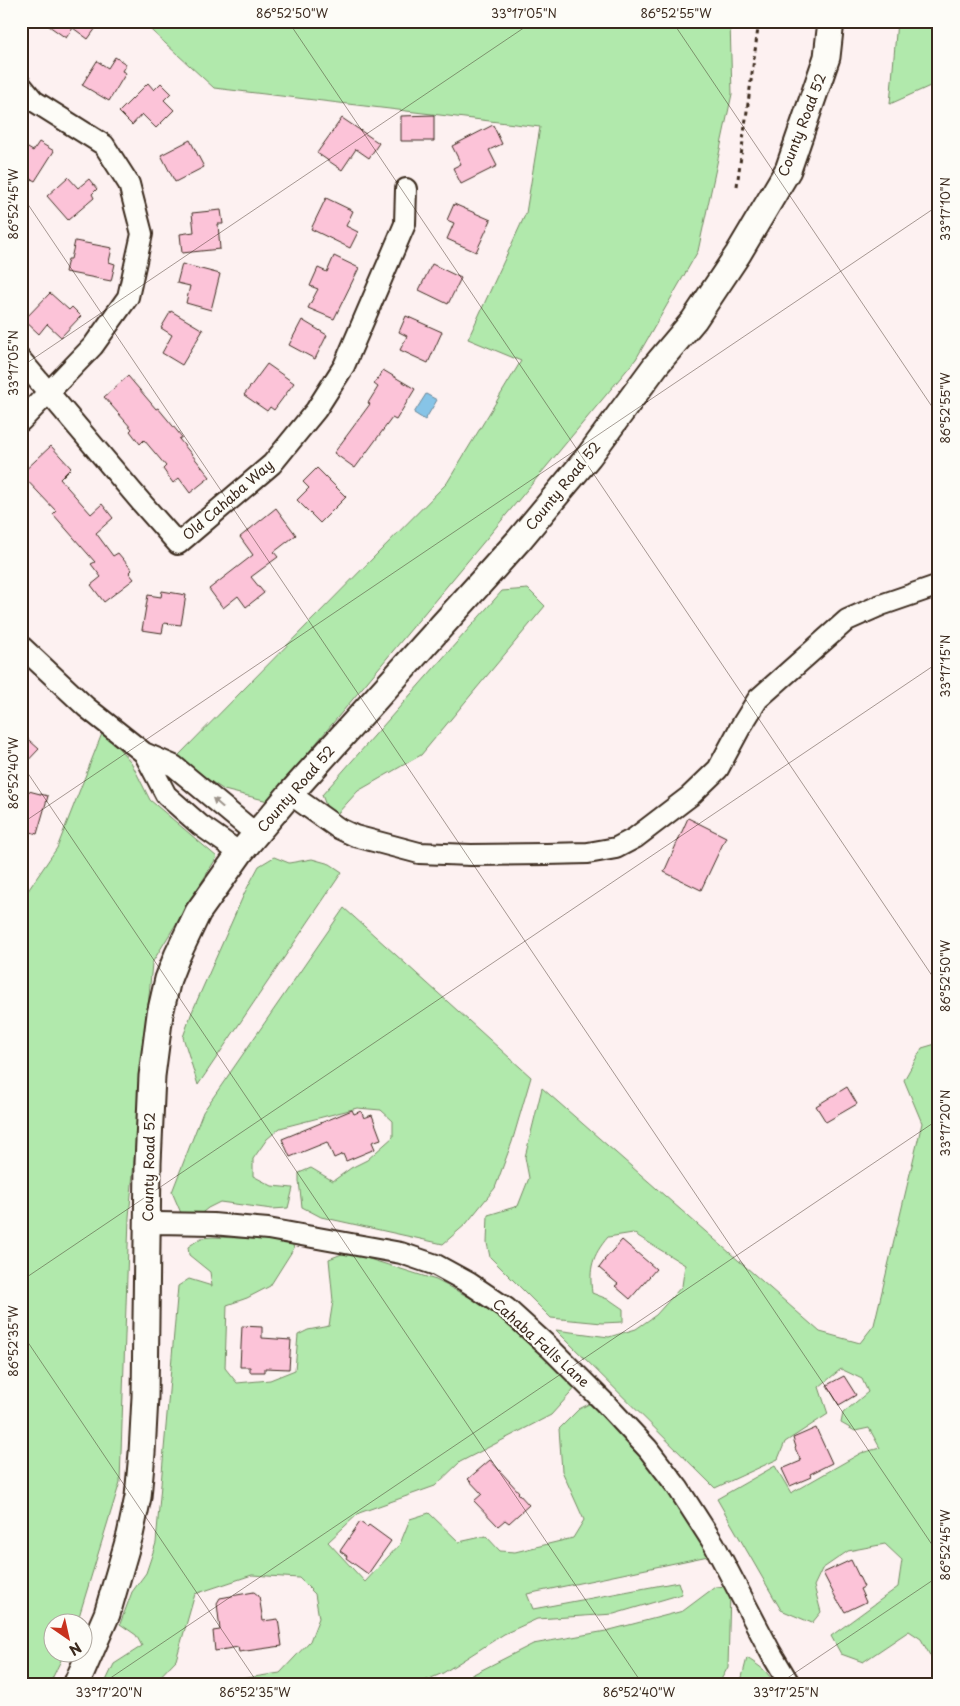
<svg xmlns="http://www.w3.org/2000/svg" width="960" height="1706" font-family="'Playpen Sans',sans-serif">
  <rect width="100%" height="100%" fill="#fdf1f1"/>
  <filter id="ink" filterUnits="userSpaceOnUse"><feTurbulence type="fractalNoise" baseFrequency=".02" numOctaves="2"/><feDisplacementMap in="SourceGraphic" scale="10" xChannelSelector="R" yChannelSelector="G"/><feConvolveMatrix kernelMatrix="1 2 1 2 8 2 1 2 1" color-interpolation-filters="sRGB"/></filter>
  <g filter="url(#ink)">
    <path fill="#b1e9ac" stroke="#768a65" d="M141 21H730L732 94 698 251 636 359 268 801 224 790 176 758 447 483 521 361 468 339 526 213 540 127 214 88Z
      M897 21H939V82L890 104Z
      M528 589 545 606 421 755 358 791 337 814 328 811 322 795 502 591Z
      M103 731 131 762 150 800 217 857 152 963 129 1217 120 1482 77 1623 52 1624V1654H64L49 1685H21V901L57 848Z
      M274 857 289 863 312 859 330 864 342 872 198 1085 183 1037 192 1012 245 892 259 866Z
      M344 908 531 1077 512 1142 495 1188 466 1224 443 1244 321 1217 302 1207 299 1181V1173L311 1168 333 1181 351 1168 367 1160 393 1137V1121L381 1110 357 1108 280 1128 267 1139 253 1159V1176L272 1186 293 1188 288 1208 272 1209 220 1202 208 1208 198 1216 181 1213 172 1192 203 1112Z
      M939 1043V1672L921 1639 909 1631 863 1662 841 1654 831 1636 898 1587 902 1560 885 1544 848 1551 822 1569 814 1586 821 1612 812 1623 781 1610 717 1499 775 1466 791 1493 861 1453 880 1448 869 1428 855 1431 841 1423 843 1413 868 1392 862 1379 841 1369 819 1387 828 1414 785 1442 778 1459 715 1488 556 1330 609 1337 636 1329 656 1315 682 1286 685 1265 633 1233 608 1237C592 1256 589 1268 592 1293L610 1300 623 1309V1322L602 1323 551 1318 490 1257 487 1243 488 1215 518 1206 529 1178 525 1157 542 1088 820 1332 860 1343 874 1325 922 1123 904 1080 922 1048Z
      M213 1237 291 1240 294 1248 270 1286 247 1298 227 1305 225 1368 237 1383 270 1380 295 1370 298 1335 308 1330 329 1326 333 1301 329 1259 347 1252 436 1280 496 1311 578 1385 551 1415 460 1462 435 1486 359 1513 328 1542 365 1582 400 1544 410 1519 429 1513 459 1542 486 1536 500 1551 515 1552 573 1538 584 1520 562 1471 559 1429 579 1409 589 1404 601 1414 663 1482 713 1555 527 1594 533 1609 678 1582 682 1594 614 1614 537 1619 504 1634 443 1673 415 1685H187L247 1678 280 1673 310 1641 319 1618 315 1594 299 1578 252 1575 195 1594 176 1660 152 1685H104L114 1664 142 1646 136 1635 120 1624 132 1592 146 1573 156 1543 178 1286 189 1279 212 1286 210 1272 189 1255 188 1247 201 1238Z
      M728 1586 730 1592 728 1667 718 1685H452L533 1644 606 1631 683 1611 715 1587Z
      M747 1658C756 1664 772 1673 773 1685H740Z"/>
    <path fill="#87c4e7" stroke="#698697" d="M426 394 437 400 425 420 414 413Z"/>
    <path fill="#fcc3d8" stroke="#3b2a1e" d="M42 21H101L88 39 73 28 66 38Z
      M115 57 126 64 122 71 126 73 109 101 82 85 97 61 108 68Z
      M148 83 154 90 161 83 171 93 164 100 174 110 156 128 142 114 132 125 119 112Z
      M434 115V141H401V116Z
      M342 118 379 143 369 158 356 149 342 170 317 153Z
      M493 125 502 144 489 150 497 166 461 184 453 168 461 164 452 146Z
      M190 140 204 167 175 182 161 155Z
      M39 142 54 151 35 181 21 173V144L33 151Z
      M68 177 78 188 89 179 97 189 92 194 94 198 68 220 47 196Z
      M326 198 353 211 346 226 358 232 350 248 311 229Z
      M454 204 491 220 476 252 447 239 454 223 447 220Z
      M221 210 223 224H218L220 249 182 253 180 234 194 232 192 213Z
      M75 241 112 248 109 262 115 264 111 281 65 272 68 259H71Z
      M334 256 359 268 334 319 308 308 318 289 310 286 318 268 327 272Z
      M182 264 220 274 211 310 186 303 190 286 177 283Z
      M432 264 461 278 448 304 419 290Z
      M50 293 69 310 72 307 81 316 61 337 47 324 39 334 24 320Z
      M171 311 203 330 182 365 162 353 172 335 161 328Z
      M406 316 442 332 428 363 400 350 407 336 399 332Z
      M302 320 327 335 315 359 289 345Z
      M267 364 294 383 274 410 270 407 267 411 244 395Z
      M383 370 415 389 396 420 392 418 355 468 334 453 370 404 368 403 378 387 374 384Z
      M128 376 156 409 158 408 182 437 179 439 210 477 190 493 179 478 173 483 163 469 166 466 144 440 140 444 130 431 132 429 104 397Z
      M51 446 71 468 60 479 91 514 102 504 113 518 96 533 113 556 118 553 132 570 129 573 134 579 104 602 91 585 101 577 91 564 95 562 53 514 56 511 21 474Z
      M317 468 346 497 320 523 297 500 309 488 303 482Z
      M276 508 296 535 274 552 278 557 251 577 264 593 246 607 238 596 223 608 209 589 253 555 240 537Z
      M162 591 186 595 181 625 164 623 162 633 142 630 148 595 161 597Z
      M21 733 39 749 21 768Z
      M21 789 48 796 37 834 21 829Z
      M688 818 726 837 701 890 664 872Z
      M847 1087 857 1104 826 1122 816 1106Z
      M352 1110 354 1114 361 1111 364 1118 372 1115 381 1139 372 1142 375 1149 346 1161 343 1154 334 1158 327 1142 290 1157 282 1139Z
      M622 1240 656 1269 630 1299 615 1286 618 1284 599 1268 605 1260H604Z
      M242 1326 262 1327V1338L291 1340 289 1369 265 1368V1372H250V1367H240Z
      M844 1376 856 1395 839 1405 827 1385Z
      M816 1428 832 1463 810 1474 811 1477 790 1486 782 1469 801 1461 795 1448 796 1447 793 1438Z
      M490 1460 519 1492 518 1493 529 1505 509 1523 505 1520 498 1526 474 1501 482 1494 468 1479Z
      M360 1522 367 1527 369 1525 391 1541 368 1574 346 1558 347 1556 340 1551Z
      M851 1560 864 1587 860 1589 866 1602 845 1612 839 1602H838L823 1573Z
      M254 1592 259 1596 263 1621 278 1619 282 1646 239 1652 238 1647 215 1651 213 1631 220 1630 217 1603 220 1598Z"/>
    <g fill="none" stroke-linecap="round" stroke-linejoin="round">
      <g stroke="#3b2a1e" stroke-width="24">
        <path id="minor" d="M21 85 34 101 104 145 129 184 142 234 128 297 93 346 21 421
          M21 360 141 502 178 544 272 464 316 410 344 366 405 224 406 189
          M21 646 86 707 144 753
          M290 794 338 828 355 836 419 853 471 855 546 854 588 853 616 848 635 838 690 796 718 769 740 728 758 699 847 620 881 605 939 585
          M240 853 200 825 166 795 144 753 174 766 256 834
          M148 1228 157 1223 213 1224 268 1229 401 1253 436 1265 469 1283 506 1308 550 1348 605 1403 648 1449 678 1488 714 1544 771 1653 790 1685"/>
      </g>
      <g stroke="#3b2a1e" stroke-width="29">
        <path id="major" d="M76 1685 107 1614 130 1535 138 1497 142 1453 145 1397 148 1163 152 1076 160 1014 168 979 177 956 198 912 240 853 290 794 519 540 589 456 656 365 694 320 738 254 788 170 827 57 831 21"/>
      </g>
      <path stroke="#3b2a1e" stroke-width="3" stroke-dasharray="4 4" stroke-linecap="butt" d="M737 186 759 21"/>
      <use href="#minor" stroke="#fdfcf7" stroke-width="20"/>
      <use href="#major" stroke="#fdfcf7" stroke-width="25"/>
    </g>
    <defs><path id="oneway-solid" d="M-6-.8H1V-3.2L6.5 0L1 3.2V.8H-6Z" transform="scale(1.25)"/></defs>
    <use fill="#9c938a" href="#oneway-solid" transform="translate(218 803) rotate(-139)"/>
  </g>
  <path fill="none" stroke="#3b2a1e" stroke-width="1" stroke-opacity="0.45" d="M288 21 939 986M672 21 939 417M21 194 939 1555M21 367 534 21M21 763 643 1685M21 824 939 205M21 1281 939 662M21 1332 259 1685M100 1685 939 1119M777 1685 939 1576"/>
  <g text-anchor="middle" stroke-width="4.5" stroke-linejoin="round" paint-order="stroke">
    <g font-size="14" fill="#3b2a1e" stroke="#fdfcf7">
      <text transform="translate(802 125) rotate(-69)" y="5">County Road 52</text>
      <text transform="translate(563 486) rotate(-51)" y="5">County Road 52</text>
      <text transform="translate(228 500) rotate(-41)" y="5">Old Cahaba Way</text>
      <text transform="translate(296 789) rotate(-49)" y="5">County Road 52</text>
      <text transform="translate(149 1167) rotate(-89)" y="5">County Road 52</text>
      <text transform="translate(541 1343) rotate(42)" y="5">Cahaba Falls Lane</text>
    </g>
  </g>
  <rect width="960" height="1706" fill="none" stroke="#fdfcf7" stroke-width="55"/>
  <g transform="translate(68 1638) rotate(146)"><circle r="24" fill="#fdfcf7" stroke="#afa8a0"/>
  <path d="M0-4L9 19L0 12L-9 19Z" fill="#c8321e"/>
  <text y="-8" font-size="14" font-weight="bold" text-anchor="middle" fill="#3b2a1e">N</text>
  </g>
  <rect x="28" y="28" width="904" height="1650" fill="none" stroke="#3b2a1e" stroke-width="2"/>
  <g font-size="12" text-anchor="middle" fill="#3b2a1e">
    <text x="292" y="18">86°52'50"W</text>
    <text x="524" y="18">33°17'05"N</text>
    <text x="676" y="18">86°52'55"W</text>
    <text transform="translate(14 204) rotate(-90)" y="4">86°52'45"W</text>
    <text transform="translate(946 209) rotate(-90)" y="4">33°17'10"N</text>
    <text transform="translate(14 363) rotate(-90)" y="4">33°17'05"N</text>
    <text transform="translate(946 408) rotate(-90)" y="4">86°52'55"W</text>
    <text transform="translate(946 666) rotate(-90)" y="4">33°17'15"N</text>
    <text transform="translate(14 773) rotate(-90)" y="4">86°52'40"W</text>
    <text transform="translate(946 976) rotate(-90)" y="4">86°52'50"W</text>
    <text transform="translate(946 1123) rotate(-90)" y="4">33°17'20"N</text>
    <text transform="translate(14 1341) rotate(-90)" y="4">86°52'35"W</text>
    <text transform="translate(946 1545) rotate(-90)" y="4">86°52'45"W</text>
    <text x="109" y="1697">33°17'20"N</text>
    <text x="255" y="1697">86°52'35"W</text>
    <text x="639" y="1697">86°52'40"W</text>
    <text x="786" y="1697">33°17'25"N</text>
  </g>
</svg>
